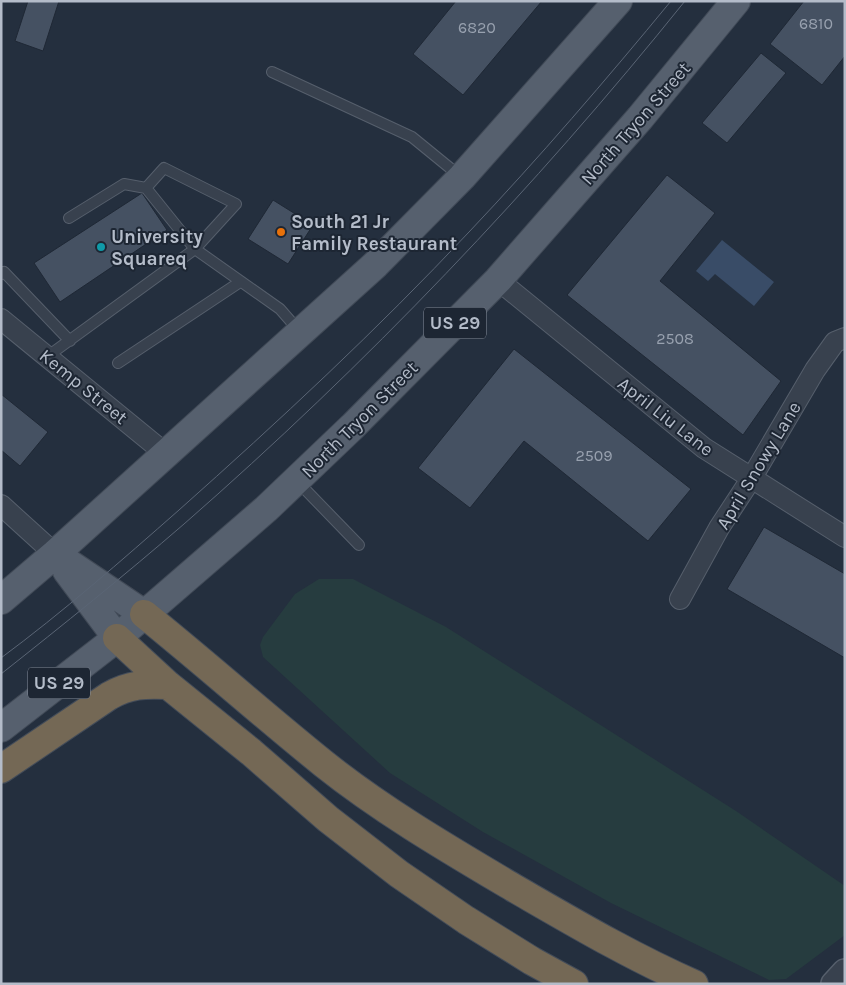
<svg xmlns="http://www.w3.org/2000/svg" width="846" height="985" font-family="Karla,sans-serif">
  <rect width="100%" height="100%" fill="#242f3e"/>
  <path fill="#263c3f" d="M319 579H353L446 627 736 811 845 886V935L786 979 769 980 611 903 483 832 390 773 263 657 260 645 263 637 295 594Z"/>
  <path fill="#394c67" d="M722 240 774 282 754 306 715 274 708 281 696 271Z"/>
  <path fill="#455162" stroke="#1f2835" d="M28 1H59L43 51 15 41Z
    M456 1H542L463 95 413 54Z
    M804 1H845V56L822 85 770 44Z
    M761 53 786 73 727 143 702 123Z
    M667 175 715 213 660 281 781 381 743 435 567 295Z
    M142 193 167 230 60 302 34 263Z
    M273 200 313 225 288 264 248 239Z
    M514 349 691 489 648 541 524 441 470 508 418 468Z
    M1 394 48 432 20 466 1 450Z
    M764 527 845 574V658L727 589Z"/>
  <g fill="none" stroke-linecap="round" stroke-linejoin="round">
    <g stroke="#565f6c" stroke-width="12">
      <path id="service" d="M272 72 412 137 461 177
        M164 168 236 204 195 249 146 188Z
        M69 218 124 184 146 188
        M1 274 4 272 70 341
        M48 356 195 249 280 309 300 332
        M118 363 240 282
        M297 481 359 545"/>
    </g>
    <g stroke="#565f6c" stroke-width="22">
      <path id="minor" d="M498 280 704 448 845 537
        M1 319 166 454
        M1 505 55 554
        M680 599 719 528 751 479 815 370 835 342 845 338"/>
    </g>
    <g stroke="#565f6c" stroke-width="28">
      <path id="tertiary" d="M834 984 845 972"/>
    </g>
    <g stroke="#414a57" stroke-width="30">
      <path id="primary" d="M55 554 144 614
        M67 571 117 638
        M1 600 55 554 376 264 462 177 618 1
        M1 728 117 638 266 509 353 426 498 280 640 118 736 1"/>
    </g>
    <g stroke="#434c59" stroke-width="30">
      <path id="motorway" d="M144 614C205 663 263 715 324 764 383 811 450 850 514 888 573 922 632 957 694 984
        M117 638 168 685 251 752 328 819 399 874 466 920 532 961 574 984
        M1 769 109 696C130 684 145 684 168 685"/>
    </g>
    <use href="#service" stroke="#38414e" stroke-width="10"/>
    <use href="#minor" stroke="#38414e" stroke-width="20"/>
    <use href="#tertiary" stroke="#38414e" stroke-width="25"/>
    <use href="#primary" stroke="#56606e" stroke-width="28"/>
    <use href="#motorway" stroke="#746855" stroke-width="28"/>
    <path stroke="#5a6575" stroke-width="1" d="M1 658C63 612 121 561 179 510 279 421 377 330 469 232 539 158 606 80 671 1
      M1 674C63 625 125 575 184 524 366 365 534 189 685 1"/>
  </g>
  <circle fill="#e8710a" stroke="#1d2633" stroke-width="2" cx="281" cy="232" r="5"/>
  <circle fill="#0f9aa8" stroke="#1d2633" stroke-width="2" cx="101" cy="247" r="5"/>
  <g text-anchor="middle" stroke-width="4" stroke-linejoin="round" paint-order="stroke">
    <g font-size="16" fill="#98a1af">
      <text x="816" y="29">6810</text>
      <text x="477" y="33">6820</text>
      <text x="675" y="344">2508</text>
      <text x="594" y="461">2509</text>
    </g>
    <g fill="#1d2633" stroke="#878f9c" stroke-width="1">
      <rect x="424" y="307.5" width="62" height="31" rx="4"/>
      <rect x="28" y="667.5" width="62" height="31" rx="4"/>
    </g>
    <g font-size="18" font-weight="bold" fill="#b4bcc9">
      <text x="455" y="329">US 29</text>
      <text x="59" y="689">US 29</text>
    </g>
    <g font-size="19" fill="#b4bcc9" stroke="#1d2633">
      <text transform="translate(635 123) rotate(-49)" y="7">North Tryon Street</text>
      <text transform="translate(84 386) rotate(39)" y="7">Kemp Street</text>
      <text transform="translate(666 416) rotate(38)" y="7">April Liu Lane</text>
      <text transform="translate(359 419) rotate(-45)" y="7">North Tryon Street</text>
      <text transform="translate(758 465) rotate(-59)" y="7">April Snowy Lane</text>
    </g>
    <g font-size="19" font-weight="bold" fill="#b4bcc9" stroke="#1d2633" text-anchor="start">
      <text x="291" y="228">South 21 Jr<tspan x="291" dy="22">Family Restaurant</tspan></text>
      <text x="111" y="243">University<tspan x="111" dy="22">Squareq</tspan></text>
    </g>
  </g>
  <rect width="846" height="985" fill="none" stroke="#b4bcc9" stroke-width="5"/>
</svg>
